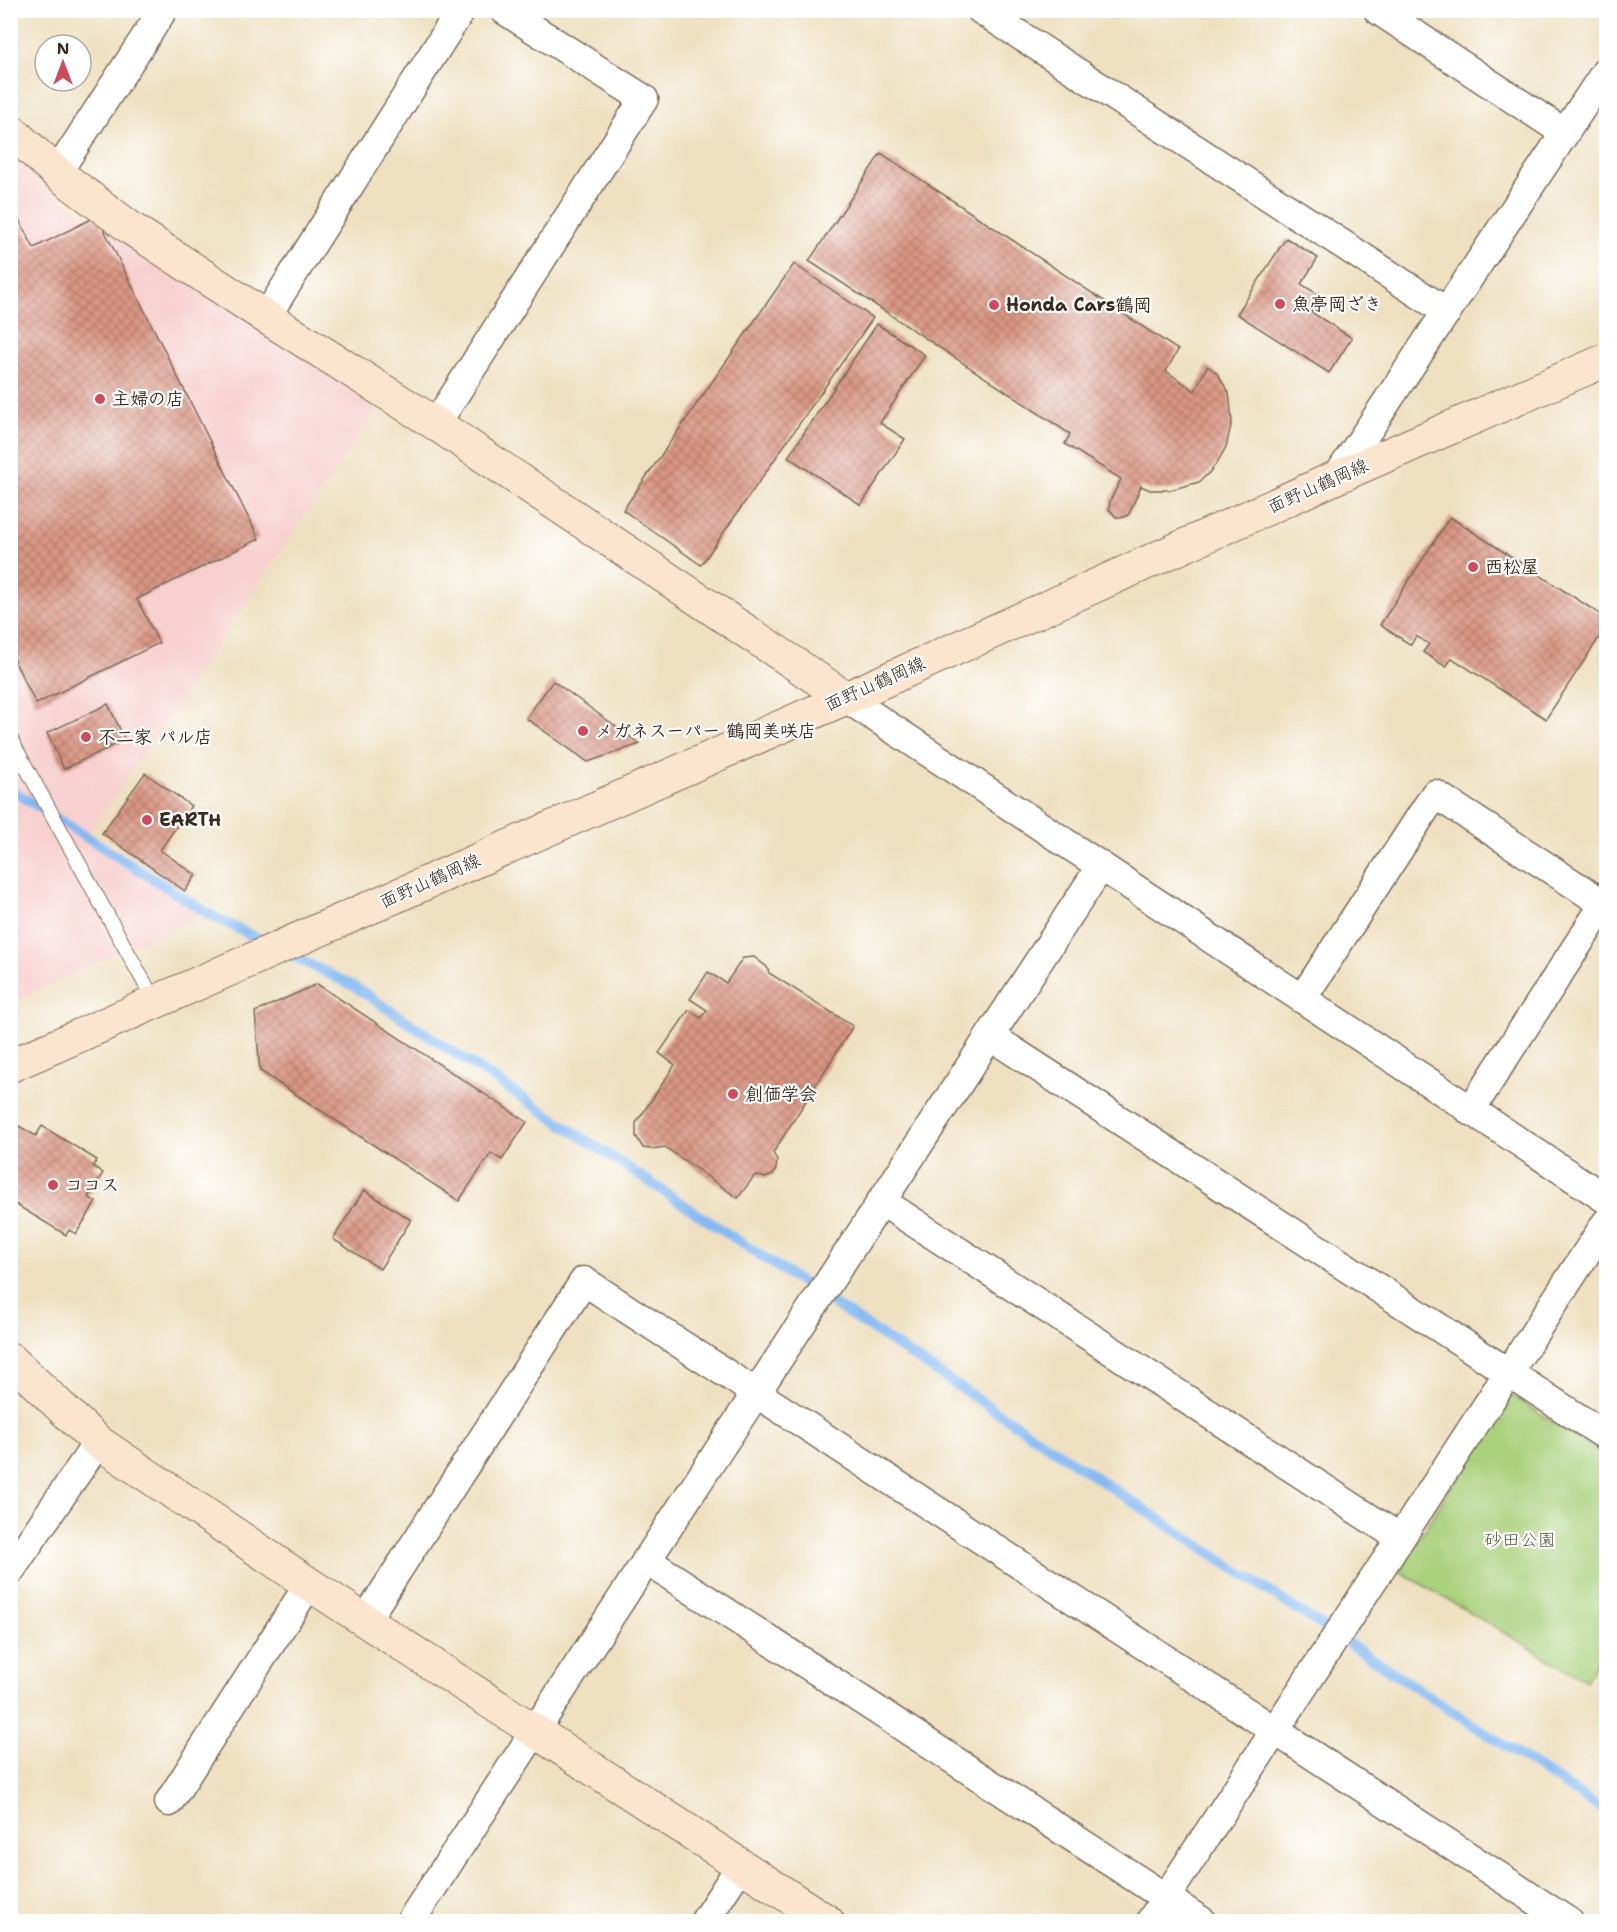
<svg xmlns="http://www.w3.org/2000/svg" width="1617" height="1932" font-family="'Shantell Sans','Klee One',sans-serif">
  <defs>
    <pattern id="building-cross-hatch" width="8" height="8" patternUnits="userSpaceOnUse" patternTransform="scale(1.5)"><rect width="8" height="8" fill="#da9684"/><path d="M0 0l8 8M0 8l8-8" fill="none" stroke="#b27b6b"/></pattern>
  </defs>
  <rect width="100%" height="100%" fill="#fff"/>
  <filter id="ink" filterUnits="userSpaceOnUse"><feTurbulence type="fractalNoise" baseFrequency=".0167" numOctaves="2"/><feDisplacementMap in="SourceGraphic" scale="12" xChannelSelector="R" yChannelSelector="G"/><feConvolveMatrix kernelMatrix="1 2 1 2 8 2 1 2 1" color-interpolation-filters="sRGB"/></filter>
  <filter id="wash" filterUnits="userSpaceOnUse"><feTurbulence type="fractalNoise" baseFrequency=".008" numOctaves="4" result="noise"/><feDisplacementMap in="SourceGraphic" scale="24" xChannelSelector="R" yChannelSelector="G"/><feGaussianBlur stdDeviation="1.35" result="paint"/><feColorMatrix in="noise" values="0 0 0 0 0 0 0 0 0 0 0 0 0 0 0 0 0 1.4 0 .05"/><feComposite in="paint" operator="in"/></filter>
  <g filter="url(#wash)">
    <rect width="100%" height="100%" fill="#eee0c0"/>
    <path fill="#f7d0cf" d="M10 150 46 190 380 404 90 832 206 914 133 946 11 1003Z"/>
    <path fill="#a9d07b" stroke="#727d4c" stroke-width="1.5" d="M1509 1394 1606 1456V1646L1586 1681 1399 1571Z"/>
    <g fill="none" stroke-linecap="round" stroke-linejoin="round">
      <path stroke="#84b9f3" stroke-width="10" d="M10 789 212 916 271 945
        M285 952 355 987 1148 1512 1606 1812"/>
    </g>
    <g id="blocks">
      <path fill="url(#building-cross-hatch)" d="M881 153 1178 350 1166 371 1195 391 1207 366 1217 373 1229 393 1232 421 1226 447 1218 461 1209 473 1199 482 1170 490H1150L1141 486 1129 514 1124 517H1116L1109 509 1110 501 1121 479 1065 444 1070 434 809 261Z
        M10 203 34 248 97 216 259 539 137 599 159 643 36 704 10 652Z
        M1286 238 1318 258 1301 284 1321 296 1311 312 1352 338 1329 373 1237 314Z
        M794 264 873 318 701 565 623 510Z
        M877 324 925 355 880 423 905 439 861 505 788 457Z
        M1450 517 1606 618V627L1546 719 1452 658 1446 667 1423 652 1429 644 1416 636 1411 645 1380 625Z
        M553 681 640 744 588 762 526 718Z
        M108 704 125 740 64 769 47 733Z
        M145 773 191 806 160 850 196 875 185 891 102 833Z
        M754 957 767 967 769 973 853 1026 773 1153 777 1160 776 1169 773 1175 765 1178 755 1175 738 1198 665 1147 651 1149 643 1148 636 1136V1123L675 1065 659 1053 689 1010 701 1018 707 1010 690 999 708 972 726 983 743 958Z
        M317 984 527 1122 502 1160 491 1153 459 1201 260 1071 255 1012Z
        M10 1121 36 1136 42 1126 97 1160 93 1166 103 1173 88 1197 96 1202 76 1234 69 1230 66 1235 10 1201Z
        M364 1190 411 1220 380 1269 333 1239Z"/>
    </g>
  </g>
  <g filter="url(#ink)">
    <use href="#blocks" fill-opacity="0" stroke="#7a6a57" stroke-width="1.5"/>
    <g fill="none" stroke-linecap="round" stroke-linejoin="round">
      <g stroke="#7a6a57" stroke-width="16">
        <path id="lane" d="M10 738 155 1002"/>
      </g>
      <g stroke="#7a6a57" stroke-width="31">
        <path id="street" d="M981 10 1447 312
          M1378 10 1565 133
          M57 173 163 10
          M266 317 461 10
          M436 424 644 99 504 10
          M1337 477 1606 71
          M846 698 1606 1199
          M1302 999 1435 794 1604 904
          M990 1036 1606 1436
          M1470 1111 1606 901
          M881 1201 1400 1538
          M646 1560 1203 1922
          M10 1571 98 1442
          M365 1621 584 1281 1569 1922
          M169 1802 309 1584
          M410 1922 1101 866
          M704 1922 741 1865
          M1150 1922 1606 1223"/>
      </g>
      <g stroke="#7a6a57" stroke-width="35">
        <path id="secondary" d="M10 130 57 173 132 229 266 317 436 424 846 698
          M10 1066 846 698 1337 477 1606 360
          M10 1359 98 1442 309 1584 828 1922"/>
      </g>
      <use href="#lane" stroke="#fff" stroke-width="14"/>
      <use href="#street" stroke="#fff" stroke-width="28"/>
      <use href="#secondary" stroke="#fce5cf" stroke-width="33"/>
    </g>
  </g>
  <g fill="#d1495b" stroke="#fff" stroke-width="2">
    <circle cx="1280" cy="304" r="6"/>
    <circle cx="994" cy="305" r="6"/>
    <circle cx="100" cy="399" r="6"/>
    <circle cx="1473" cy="567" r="6"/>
    <circle cx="583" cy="731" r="6"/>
    <circle cx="86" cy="737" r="6"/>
    <circle cx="147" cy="820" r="6"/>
    <circle cx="733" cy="1094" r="6"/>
    <circle cx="53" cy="1185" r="6"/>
  </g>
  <g text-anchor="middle" stroke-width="4.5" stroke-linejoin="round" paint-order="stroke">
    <g font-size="18" font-weight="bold" fill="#3b2a1e" stroke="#fff" text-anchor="start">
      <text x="1292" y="310">魚亭岡ざき</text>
      <text x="1006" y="311">Honda Cars鶴岡</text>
      <text x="112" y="405">主婦の店</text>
      <text x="1485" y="573">西松屋</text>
      <text x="595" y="737">メガネスーパー 鶴岡美咲店</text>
      <text x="98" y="743">不二家 パル店</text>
      <text x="159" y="826">EARTH</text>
      <text x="745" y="1100">創価学会</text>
      <text x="65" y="1191">ココス</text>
    </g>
    <g font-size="18" fill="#3b2a1e" stroke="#fff">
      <text transform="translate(1318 486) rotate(-24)" y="6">面野山鶴岡線</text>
      <text transform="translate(875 684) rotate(-24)" y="6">面野山鶴岡線</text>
      <text transform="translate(430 881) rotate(-24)" y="6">面野山鶴岡線</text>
    </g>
    <g font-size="18" fill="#5c5c3a" stroke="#fff">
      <text x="1520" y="1546">砂田公園</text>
    </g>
  </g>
  <rect width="1617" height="1932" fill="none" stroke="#fff" stroke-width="36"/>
  <g transform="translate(63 63)"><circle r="28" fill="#ffffff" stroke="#b1aaa5" stroke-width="1.5"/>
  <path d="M0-4.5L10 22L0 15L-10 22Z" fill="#d1495b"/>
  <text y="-9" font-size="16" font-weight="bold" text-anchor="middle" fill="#3b2a1e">N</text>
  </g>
</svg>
